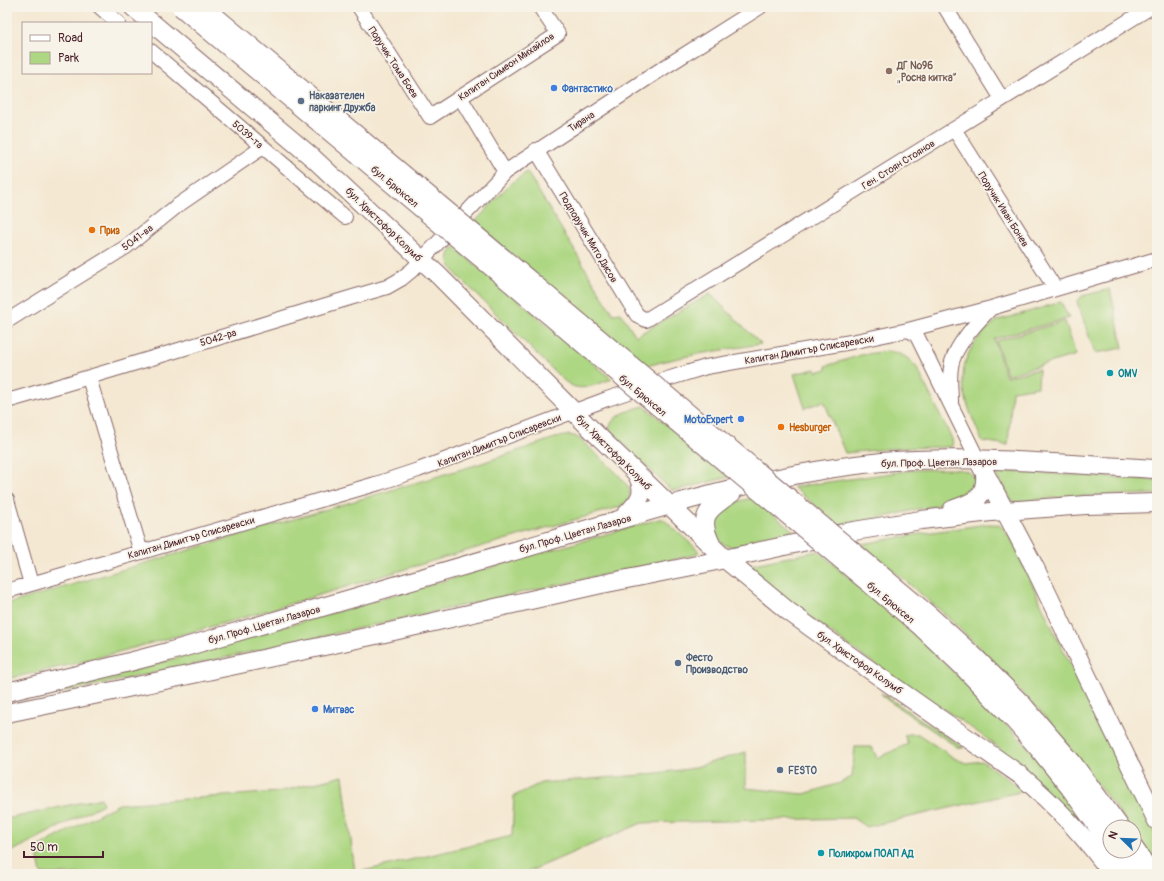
<svg xmlns="http://www.w3.org/2000/svg" width="1164" height="881" font-family="Pangolin,sans-serif">
  <rect width="100%" height="100%" fill="#f7f3e8"/>
  <filter id="ink" filterUnits="userSpaceOnUse"><feTurbulence type="fractalNoise" baseFrequency=".025" numOctaves="2"/><feDisplacementMap in="SourceGraphic" scale="8" xChannelSelector="R" yChannelSelector="G"/><feConvolveMatrix kernelMatrix="1 2 1 2 8 2 1 2 1" color-interpolation-filters="sRGB"/></filter>
  <filter id="wash" filterUnits="userSpaceOnUse"><feTurbulence type="fractalNoise" baseFrequency=".012" numOctaves="4" result="noise"/><feDisplacementMap in="SourceGraphic" scale="16" xChannelSelector="R" yChannelSelector="G"/><feGaussianBlur stdDeviation="0.9" result="paint"/><feColorMatrix in="noise" values="0 0 0 0 0 0 0 0 0 0 0 0 0 0 0 0 0 1.4 0 .05"/><feComposite in="paint" operator="in"/></filter>
  <g filter="url(#wash)">
    <rect width="100%" height="100%" fill="#f4e8d2"/>
    <path fill="#aed783" stroke="#7c7b57" d="M527 172 613 314 621 313 636 336 710 294 761 344C723 350 684 355 647 366L474 223 509 185Z
      M454 247 612 379C599 383 582 393 569 384 565 382 562 379 559 376L457 275C449 264 444 259 454 247Z
      M1110 289 1123 348 1095 353 1077 302 1082 296Z
      M1061 302 1069 318 994 339 1006 377 1039 369 1038 387 1012 391 1008 445 982 441C968 407 950 374 977 340 983 333 989 326 997 321 1003 318 1011 317 1017 315 1032 311 1047 306 1061 302Z
      M1065 321 1076 355 1007 375 996 341Z
      M886 351C899 352 909 357 917 368L952 439 953 444 952 446 948 447 897 448 845 453 824 401 805 408 794 374 815 369 816 372 827 369 826 366 861 355Z
      M644 406 729 477 677 490H671L612 433 609 429C612 414 631 410 644 406Z
      M570 435 577 437 582 441C592 451 630 481 630 493 630 500 624 505 619 507L452 555 246 617 78 663 7 679V604L479 464 555 438Z
      M948 469C964 470 974 469 978 487L960 502 918 509 889 516 839 525 793 487 913 470Z
      M999 471 1157 480V494C1110 495 1062 496 1014 502L1011 500 997 474V472Z
      M753 498 796 533 734 547C715 546 715 530 711 515L725 504Z
      M659 519H663L698 550V554L150 674 39 697 38 696V694L148 666Z
      M987 524C999 524 1001 524 1007 535L1010 536 1056 636 1130 783 1157 838V866L1134 832V827H1130L1052 724 1029 700 981 649 941 611 862 544 919 534Z
      M818 551 919 638 968 686 1026 745 1079 812 1117 866 1023 767C971 723 911 690 856 651 819 625 785 597 751 569L750 567 754 564Z
      M881 693 964 748 957 747 886 699Z
      M910 734H918L954 758 966 763 982 761 1024 791 866 827 853 818 642 823 523 874H41L36 848 119 804 278 792 343 776 355 873 512 836 514 796 541 783 641 775 689 769 746 752V788L804 794 840 783 852 777 855 747H872L877 758 908 744 904 735Z
      M101 798 103 804 7 854V819Z"/>
  </g>
  <g filter="url(#ink)">
    <g fill="none" stroke-linecap="round" stroke-linejoin="round">
      <g stroke="#866565" stroke-width="16">
        <path id="minor" d="M100 7 118 23
          M359 7 430 117 558 34 540 7
          M945 7 1002 99
          M151 51 345 217
          M460 97 505 172
          M954 129 1055 288
          M536 150 637 315 646 320 1151 7
          M7 321 126 247 177 206 263 147
          M908 330 914 333 917 336 978 460
          M89 378 141 552
          M7 401C134 365 260 324 387 287L401 279 412 270 505 172 657 72 760 7
          M951 402C951 390 949 378 951 367 953 348 977 322 991 308
          M7 500 31 584
          M7 591 379 483 418 470 607 399 664 380 706 367 851 342 908 330 991 308 1157 259"/>
      </g>
      <g stroke="#866565" stroke-width="20">
        <path id="major" d="M133 7 313 158 439 276 592 430 725 559 788 611 860 663 1020 775C1055 805 1085 836 1112 874
          M978 460 1034 566 1157 821
          M952 510C973 502 987 499 985 473
          M622 519C637 503 649 495 636 473
          M711 544C697 515 709 509 732 493
          M7 692 110 667 168 652C293 615 419 579 545 542 655 509 767 473 882 462 973 454 1066 465 1157 469
          M1023 705 1072 762 1120 827
          M7 713 113 691 385 633 597 585 702 564 848 532 921 520 991 512 1086 505 1157 503
          M1010 716 1038 748 1070 788 1110 844
          M1134 848 1152 874
          M1115 851 1131 874"/>
      </g>
      <use href="#minor" stroke="#fff" stroke-width="14"/>
      <use href="#major" stroke="#fff" stroke-width="18"/>
      <g stroke="#866565" stroke-width="20" stroke-linecap="butt">
        <path id="major-bridge" d="M181 7 919 625 962 666 1010 716
          M204 7 930 616 976 658 1023 705"/>
      </g>
      <use href="#major-bridge" stroke="#fff" stroke-width="18"/>
    </g>
  </g>
  <circle fill="#8d6e63" stroke="#f7f3e8" stroke-width="1.5" cx="889" cy="71" r="4"/>
  <g fill="#3f7fe0" stroke="#f7f3e8" stroke-width="1.5">
    <circle cx="554" cy="88" r="4"/>
    <circle cx="741" cy="419" r="4"/>
    <circle cx="315" cy="709" r="4"/>
  </g>
  <g fill="#5c6f8a" stroke="#f7f3e8" stroke-width="1.5">
    <circle cx="301" cy="101" r="4"/>
    <circle cx="678" cy="663" r="4"/>
    <circle cx="780" cy="770" r="4"/>
  </g>
  <g fill="#e8710a" stroke="#f7f3e8" stroke-width="1.5">
    <circle cx="92" cy="230" r="4"/>
    <circle cx="781" cy="427" r="4"/>
  </g>
  <g fill="#0f9aa8" stroke="#f7f3e8" stroke-width="1.5">
    <circle cx="1110" cy="373" r="4"/>
    <circle cx="821" cy="853" r="4"/>
  </g>
  <g text-anchor="middle" stroke-width="3.5" stroke-linejoin="round" paint-order="stroke">
    <g font-size="10" fill="#4a1f2b" stroke="#f7f3e8">
      <text transform="translate(394 62) rotate(57)" y="4">Поручик Тома Боев</text>
      <text transform="translate(506 66) rotate(-34)" y="4">Капитан Симеон Михайлов</text>
      <text transform="translate(581 121) rotate(-33)" y="4">Тирана</text>
      <text transform="translate(248 134) rotate(41)" y="4">5039-та</text>
      <text transform="translate(898 164) rotate(-32)" y="4">Ген. Стоян Стоянов</text>
      <text transform="translate(395 186) rotate(40)" y="4">бул. Брюксел</text>
      <text transform="translate(1004 209) rotate(58)" y="4">Поручик Иван Бонев</text>
      <text transform="translate(384 224) rotate(44)" y="4">бул. Христофор Колумб</text>
      <text transform="translate(137 237) rotate(-37)" y="4">5041-ва</text>
      <text transform="translate(589 237) rotate(59)" y="4">Подпоручик Мито Дисов</text>
      <text transform="translate(218 337) rotate(-17)" y="4">5042-ра</text>
      <text transform="translate(809 349) rotate(-10)" y="4">Капитан Димитър Списаревски</text>
      <text transform="translate(643 395) rotate(40)" y="4">бул. Брюксел</text>
      <text transform="translate(499 440) rotate(-21)" y="4">Капитан Димитър Списаревски</text>
      <text transform="translate(614 452) rotate(45)" y="4">бул. Христофор Колумб</text>
      <text transform="translate(939 462) rotate(-1)" y="4">бул. Проф. Цветан Лазаров</text>
      <text transform="translate(575 533) rotate(-16)" y="4">бул. Проф. Цветан Лазаров</text>
      <text transform="translate(191 537) rotate(-16)" y="4">Капитан Димитър Списаревски</text>
      <text transform="translate(891 602) rotate(40)" y="4">бул. Брюксел</text>
      <text transform="translate(264 624) rotate(-16)" y="4">бул. Проф. Цветан Лазаров</text>
      <text transform="translate(860 662) rotate(35)" y="4">бул. Христофор Колумб</text>
    </g>
    <g font-size="10" font-weight="bold" fill="#785e54" stroke="#f7f3e8" text-anchor="start">
      <text x="897" y="69">ДГ №96<tspan x="897" dy="12">„Росна китка“</tspan></text>
    </g>
    <g font-size="10" font-weight="bold" fill="#366cbe" stroke="#f7f3e8" text-anchor="start">
      <text x="562" y="92">Фантастико</text>
      <text x="733" y="423" text-anchor="end">MotoExpert</text>
      <text x="323" y="713">Митвас</text>
    </g>
    <g font-size="10" font-weight="bold" fill="#4e5e75" stroke="#f7f3e8" text-anchor="start">
      <text x="309" y="99">Наказателен<tspan x="309" dy="12">паркинг Дружба</tspan></text>
      <text x="686" y="661">Фесто<tspan x="686" dy="12">Производство</tspan></text>
      <text x="788" y="774">FESTO</text>
    </g>
    <g font-size="10" font-weight="bold" fill="#c56008" stroke="#f7f3e8" text-anchor="start">
      <text x="100" y="234">Приз</text>
      <text x="789" y="431">Hesburger</text>
    </g>
    <g font-size="10" font-weight="bold" fill="#0d838f" stroke="#f7f3e8" text-anchor="start">
      <text x="1118" y="377">OMV</text>
      <text x="829" y="857">Полихром ПОАП АД</text>
    </g>
  </g>
  <rect width="1164" height="881" fill="none" stroke="#f7f3e8" stroke-width="24"/>
  <rect x="22" y="22" width="130" height="52" fill="#f7f3e8" stroke="#b29e9c"/>
  <rect x="30" y="35" width="20" height="6" fill="#ffffff" stroke="#b29e9c"/>
  <text x="58" y="42" font-size="12" fill="#4a1f2b">Road</text>
  <rect x="30" y="52" width="20" height="12" fill="#aed783" stroke="#b29e9c"/>
  <text x="58" y="62" font-size="12" fill="#4a1f2b">Park</text>
  <g transform="translate(1122 839) rotate(293)"><circle r="19" fill="#f7f3e8" stroke="#b29e9c"/>
  <path d="M0-3L7 15L0 10L-7 15Z" fill="#1f6fb2"/>
  <text y="-6" font-size="11" font-weight="bold" text-anchor="middle" fill="#4a1f2b">N</text>
  </g>
  <path d="M24 851v6h79v-6" fill="none" stroke="#4a1f2b" stroke-width="2"/>
  <text x="30" y="851" font-size="12" fill="#4a1f2b" stroke="#f7f3e8" stroke-width="3" paint-order="stroke">50 m</text>
</svg>
